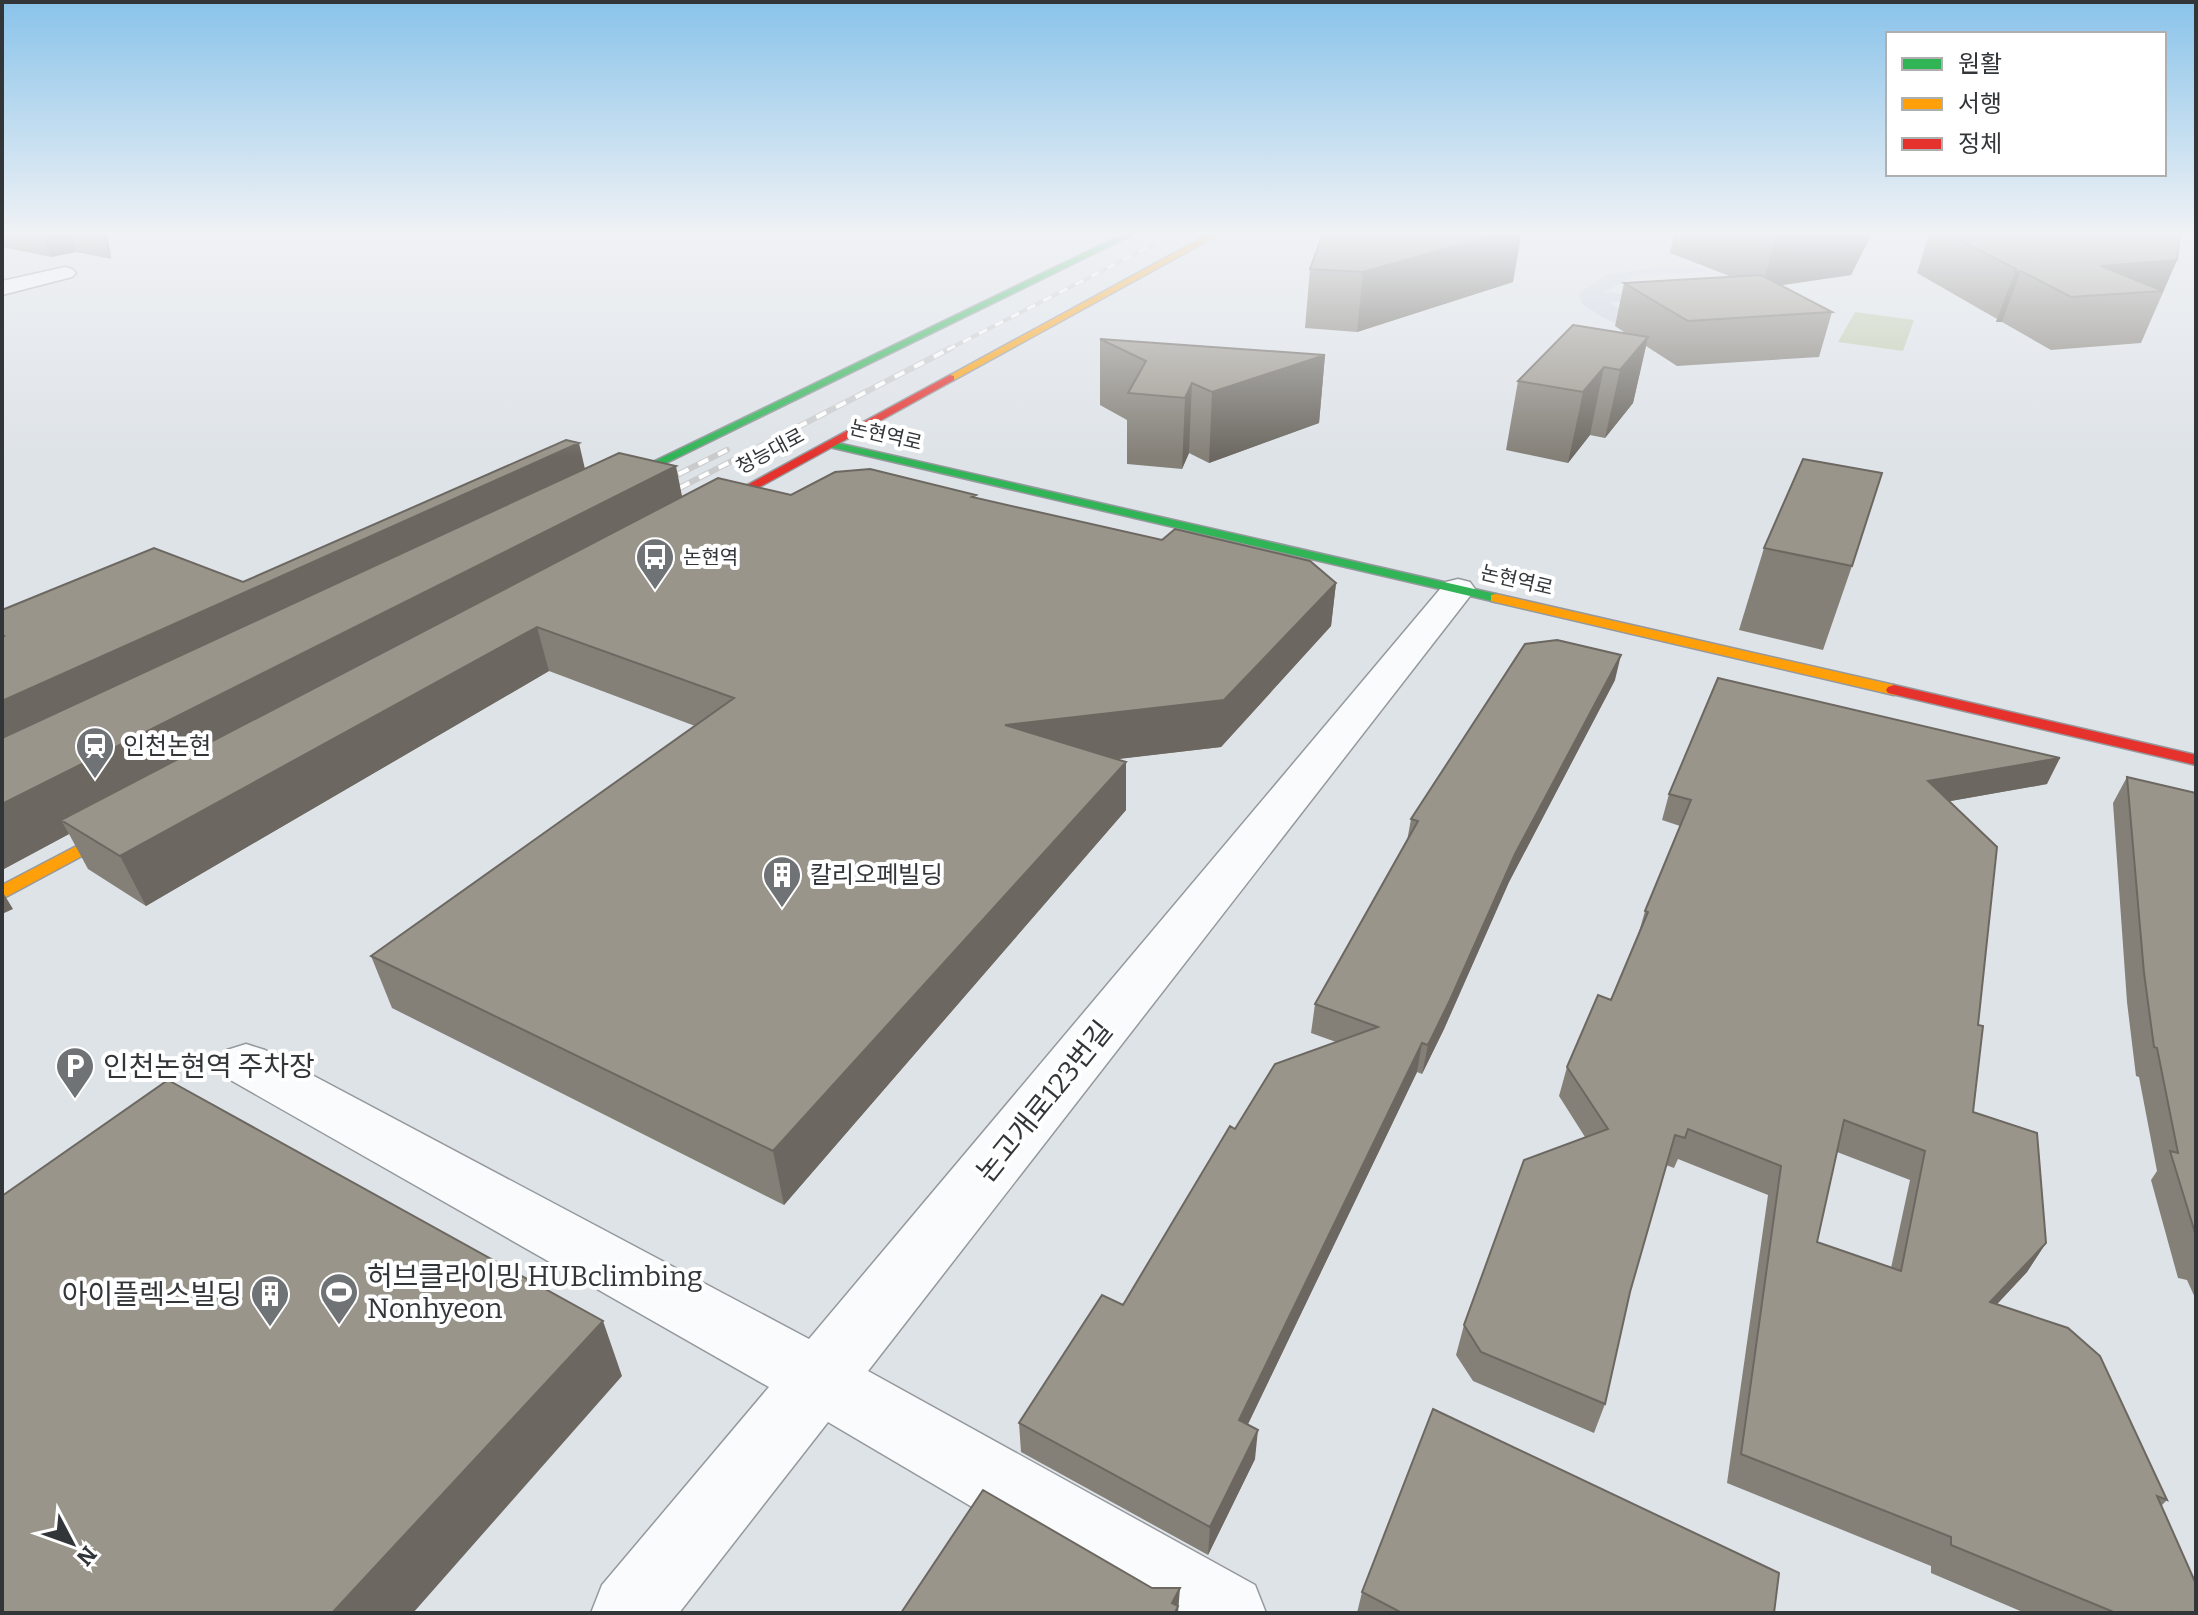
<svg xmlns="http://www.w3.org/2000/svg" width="2198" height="1615" font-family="Bitter,'Noto Sans KR',serif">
  <rect width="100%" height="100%" fill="#dee3e8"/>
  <path fill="#ced5e0" d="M1656 268H1699L1707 272 1636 276 1604 292 1694 302 1646 304 1609 302 1623 311 1638 333 1602 317 1582 304 1579 293 1607 275Z"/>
  <path fill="#c0ccad" d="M1855 312 1914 320 1903 351 1838 342Z"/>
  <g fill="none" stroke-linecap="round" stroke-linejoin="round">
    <g stroke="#95999d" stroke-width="3">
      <path id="street" d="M65 267 72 269 76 273 72 277 2 295V281Z
        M1458 579 1470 582 1475 589 1470 596 868 1371 1255 1585 1266 1613H1152L828 1422 679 1613H591L602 1585 769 1387 227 1078 218 1064 227 1050 246 1044 265 1050 809 1339 1446 582Z"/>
    </g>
    <g stroke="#95999d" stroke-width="3">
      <path id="fast" d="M1130 231H1140L609 491 599 488Z
        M829 441 1496 594 1503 598 1496 602 825 446 823 444Z"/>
    </g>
    <g stroke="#95999d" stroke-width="3">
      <path id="slow" d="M1215 231H1225L954 380 945 378Z
        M1496 594 1894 685 1902 690 1894 695 1491 601V595Z
        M130 818 139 823 136 827 2 899V885Z"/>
    </g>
    <g stroke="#95999d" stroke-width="3">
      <path id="jam" d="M950 375 954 376V380L705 517 694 514Z
        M1894 685 2196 755V765L1888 693 1886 690 1888 687Z"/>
    </g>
    <use href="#street" fill="#fafbfc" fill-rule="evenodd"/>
    <use href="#fast" fill="#30b455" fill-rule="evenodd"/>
    <use href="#slow" fill="#ff9f0a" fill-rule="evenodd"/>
    <use href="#jam" fill="#e5322d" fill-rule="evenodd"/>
    <g stroke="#cacbcd" stroke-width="4">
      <path id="rail-far1" d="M947 350 1180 231"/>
    </g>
    <g stroke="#cacbcd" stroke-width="6">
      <path id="rail" d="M659 484 727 450
        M660 498 951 348"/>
    </g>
    <use href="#rail-far1" stroke="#fff" stroke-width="3" stroke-dasharray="9" stroke-linecap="butt"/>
    <use href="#rail" stroke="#fff" stroke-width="4" stroke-dasharray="11" stroke-linecap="butt"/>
  </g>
  <path fill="#848078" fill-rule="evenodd" d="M2 231H112L107 232 111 259 76 252 51 257 2 247Z
    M1675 231H1873L1851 275 1780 285 1832 312 1819 357 1677 366 1646 346 1633 403 1605 438 1590 435 1568 463 1506 450 1518 381 1627 334 1615 326 1624 283 1732 277 1670 253Z
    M1930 231H2018L2028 235 2177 260 2141 343 2051 350 2002 322H1996L1997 319 1917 273Z
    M1310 269 1513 282 1357 332 1305 328Z
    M1100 339 1325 355 1319 423 1209 463 1189 453 1182 469 1127 464V420L1100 405Z
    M585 469 682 496 976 498 1336 583 1331 626 1221 747 1116 759 1126 810 784 1205 392 1008 371 956 695 726 549 671 146 906 88 869 69 834 2 870V610L243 582Z
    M1764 548 1852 566 1823 650 1739 630Z
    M1615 680 1509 882 1444 1029 1422 1074 1417 1072 1248 1424 1255 1459 1208 1555 1021 1452 1019 1423 1123 1305 1235 1129 1336 1042 1311 1033 1315 1004 1407 841 1411 819Z
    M2127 777 2196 793V1300L2187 1280 2178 1278 2151 1180 2157 1171 2139 1077 2136 1076 2127 1002 2113 803Z
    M2047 784 1950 801 1978 1025 1973 1112 2046 1243 2027 1272 1997 1304 2167 1500 2161 1506 2196 1613H2025L1931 1573V1566L1727 1483 1768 1195 1678 1159 1674 1168 1666 1165 1630 1292 1605 1404 1594 1433 1473 1381 1456 1355 1464 1325 1585 1137 1559 1096 1567 1067 1611 1000 1637 939 1645 911 1680 826 1662 820 1669 794ZM1837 1152 1910 1180 1891 1268 1817 1242Z
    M1362 1592 1774 1613H1357Z"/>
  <path fill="#6c6861" d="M68 231 76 252 51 257 42 236Z
    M102 231H112L107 232 111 259 103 238Z
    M1508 231H1522L1513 282 1357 332 1363 272Z
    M1817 231H1873L1851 275 1762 288 1776 236Z
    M2177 260 2155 310 2163 291 2101 266Z
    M2021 271 2002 322H1996L2015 272Z
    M1648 337 1633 403 1605 438 1620 370Z
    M1325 355 1319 423 1209 463 1212 392Z
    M1604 367 1590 435 1568 463 1583 392Z
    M1192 383 1189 453 1182 469 1185 398Z
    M579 443 588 482 2 761V701Z
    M676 466 684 506 61 820 69 834 2 870V804Z
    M1336 583 1331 626 1221 747 1008 772 1005 725Z
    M537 627 549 671 146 906 120 856Z
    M1621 655 1615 680 1509 882 1444 1029 1422 1074 1428 1045 1515 854Z
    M2060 758 2047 784 1917 807 1928 781Z
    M1126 762V810L784 1205 773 1151Z
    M2 891 13 909 2 914Z
    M1422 1043 1417 1072 1236 1449 1239 1420Z
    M2046 1243 2027 1272 1972 1331 1990 1302Z
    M603 1321 622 1376 413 1613H332Z
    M1258 1430 1255 1459 1208 1555 1210 1527Z
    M1180 1588 1178 1613H1172V1603Z"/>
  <path fill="#9a958b" stroke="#6c6861" stroke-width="2" fill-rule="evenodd" d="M17 231H66L42 236Z
    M69 231H102L103 238Z
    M1324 231H1508L1363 272 1310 269Z
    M1761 231H1817L1776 236Z
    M1942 231H2018L2028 235 2030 231H2180L2177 260 2101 266 2163 291 2071 297 2021 271 2015 272 2016 269Z
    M1761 275 1832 312 1688 321 1624 283Z
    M1573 325 1648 337 1620 370 1604 367 1583 392 1518 381Z
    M1100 339 1325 355 1212 392 1192 383 1185 398 1128 393 1146 361Z
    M566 440 579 443 2 701V637L4 636 2 635V610L154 548 243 582Z
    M619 453 676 466 2 804V738Z
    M1803 459 1882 473 1852 566 1764 548Z
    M870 469 976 495 972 497 1162 540 1175 529 1310 561 1336 583 1224 700 1005 725 1126 762 773 1151 371 956 734 698 537 627 120 856 61 820 718 478 791 495 835 472Z
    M1557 640 1621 655 1515 854 1450 1000 1428 1045 1422 1043 1239 1420 1258 1430 1210 1527 1019 1423 1102 1295 1123 1305 1230 1126 1235 1129 1275 1064 1378 1027 1315 1004 1418 821 1411 819 1525 644Z
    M1718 678 2060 758 1928 781 1997 847 1978 1025 1983 1026 1973 1112 2037 1133 2046 1243 1990 1302 2068 1328 2100 1356 2167 1500 2157 1496 2196 1584V1613H2175L2172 1612V1613H2116L1951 1545V1537L1741 1454 1781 1166 1688 1129 1685 1138 1675 1135 1630 1292 1605 1404 1481 1352 1464 1325 1524 1160 1608 1129 1567 1067 1598 995 1611 1000 1648 912 1645 911 1691 800 1669 794ZM1844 1120 1925 1151 1901 1271 1817 1242Z
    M2127 777 2196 793V1236L2170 1151 2178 1153 2157 1048 2154 1047 2144 973Z
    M168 1080 603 1321 332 1613H2V1196Z
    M1433 1409 1779 1573 1774 1613H1402L1362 1592Z
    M983 1490 1152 1588H1180L1172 1603 1178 1606 1175 1613H901Z"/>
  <linearGradient id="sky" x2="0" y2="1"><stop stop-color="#89c3ea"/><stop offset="0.51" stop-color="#f0f2f5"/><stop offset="1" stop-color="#f0f2f5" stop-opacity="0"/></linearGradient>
  <rect width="2198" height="457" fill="url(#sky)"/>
  <defs>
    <g id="bus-pin" transform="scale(2)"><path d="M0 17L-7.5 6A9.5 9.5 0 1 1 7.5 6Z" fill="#6f7376" stroke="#fff"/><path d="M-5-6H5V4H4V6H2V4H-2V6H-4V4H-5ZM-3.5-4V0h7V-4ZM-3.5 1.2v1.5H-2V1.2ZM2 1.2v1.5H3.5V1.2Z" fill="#fff"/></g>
    <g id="station-pin" transform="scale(2)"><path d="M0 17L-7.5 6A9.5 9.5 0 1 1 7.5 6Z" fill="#6f7376" stroke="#fff"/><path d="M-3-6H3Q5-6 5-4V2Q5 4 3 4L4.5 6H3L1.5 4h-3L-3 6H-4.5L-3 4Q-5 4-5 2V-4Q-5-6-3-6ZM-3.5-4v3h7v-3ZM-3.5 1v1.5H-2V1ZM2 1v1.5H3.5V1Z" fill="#fff"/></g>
    <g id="building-pin" transform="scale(2)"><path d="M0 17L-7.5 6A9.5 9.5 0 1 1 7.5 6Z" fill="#6f7376" stroke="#fff"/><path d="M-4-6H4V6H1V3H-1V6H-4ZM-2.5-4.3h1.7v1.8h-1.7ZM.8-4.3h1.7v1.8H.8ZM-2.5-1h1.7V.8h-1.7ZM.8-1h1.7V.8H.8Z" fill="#fff"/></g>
    <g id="parking-pin" transform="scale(2)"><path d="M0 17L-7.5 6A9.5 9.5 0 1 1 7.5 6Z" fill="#6f7376" stroke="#fff"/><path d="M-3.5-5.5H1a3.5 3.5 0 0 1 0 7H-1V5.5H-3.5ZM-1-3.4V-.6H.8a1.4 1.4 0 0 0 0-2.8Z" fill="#fff"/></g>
    <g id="stadium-pin" transform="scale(2)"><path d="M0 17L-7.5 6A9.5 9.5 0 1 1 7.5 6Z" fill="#6f7376" stroke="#fff"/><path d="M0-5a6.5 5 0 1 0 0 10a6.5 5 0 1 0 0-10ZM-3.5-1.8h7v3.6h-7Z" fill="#fff"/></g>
  </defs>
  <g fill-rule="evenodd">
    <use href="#bus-pin" x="655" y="557"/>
    <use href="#station-pin" x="95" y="746"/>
    <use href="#building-pin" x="782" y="875"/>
    <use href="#parking-pin" x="75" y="1066"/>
    <use href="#stadium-pin" x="339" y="1292"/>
    <use href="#building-pin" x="270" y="1294"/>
  </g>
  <g text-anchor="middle" stroke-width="8" stroke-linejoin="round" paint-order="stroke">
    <g font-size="20" fill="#333639" stroke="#fff">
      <text transform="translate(886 435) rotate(13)" y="7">논현역로</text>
      <text transform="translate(770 451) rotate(-28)" y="7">청능대로</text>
      <text transform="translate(1517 580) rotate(13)" y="7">논현역로</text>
    </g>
    <g font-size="20" fill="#333639" stroke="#fff" text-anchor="start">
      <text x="683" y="564">논현역</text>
    </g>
    <g font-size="24" fill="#333639" stroke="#fff" text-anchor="start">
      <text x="123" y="754">인천논현</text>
      <text x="810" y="883">칼리오페빌딩</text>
    </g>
    <g font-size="28" fill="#333639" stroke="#fff" text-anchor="start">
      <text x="103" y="1076">인천논현역 주차장</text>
      <text x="367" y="1286">허브클라이밍 HUBclimbing<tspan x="367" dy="32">Nonhyeon</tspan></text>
      <text x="242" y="1304" text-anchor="end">아이플렉스빌딩</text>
    </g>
    <g font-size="28" fill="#333639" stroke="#fff">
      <text transform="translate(1044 1101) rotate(-51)" y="10">논고개로123번길</text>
    </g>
  </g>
  <rect width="2198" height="1615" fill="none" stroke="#333639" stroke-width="8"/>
  <rect x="1886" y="32" width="280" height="144" fill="#ffffff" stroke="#adafb0" stroke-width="2"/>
  <rect x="1902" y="58" width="40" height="12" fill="#30b455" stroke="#adafb0" stroke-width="2"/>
  <text x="1958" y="72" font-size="24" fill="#333639">원활</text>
  <rect x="1902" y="98" width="40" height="12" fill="#ff9f0a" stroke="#adafb0" stroke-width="2"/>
  <text x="1958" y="112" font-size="24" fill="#333639">서행</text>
  <rect x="1902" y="138" width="40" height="12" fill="#e5322d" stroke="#adafb0" stroke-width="2"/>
  <text x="1958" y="152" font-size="24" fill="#333639">정체</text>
  <g transform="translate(72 1543) rotate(131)" stroke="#ffffff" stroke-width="6" paint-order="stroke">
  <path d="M0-6L14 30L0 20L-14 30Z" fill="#333639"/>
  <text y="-12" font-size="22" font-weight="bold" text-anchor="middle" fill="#333639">N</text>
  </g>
</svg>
